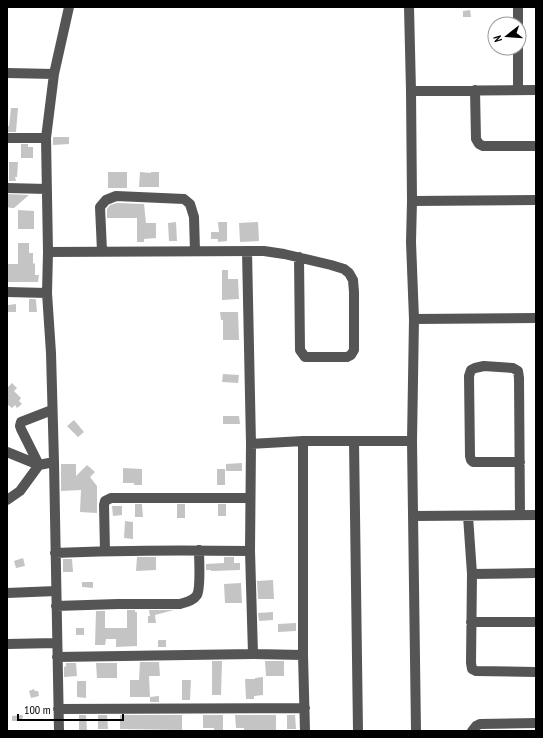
<svg xmlns="http://www.w3.org/2000/svg" width="543" height="738" font-family="'PT Sans Narrow',sans-serif">
  <rect width="100%" height="100%" fill="#fff"/>
  <path fill="#c4c4c4" d="M470 10 471 17H463V11Z
    M11 108H18L16 132H8V126H9Z
    M53 137H69V144L53 145Z
    M21 144H28V147H33V158H21Z
    M9 162H18L17 177H15L16 181H9Z
    M108 172H127V188H108Z
    M140 172 151 173V172H159V187H139Z
    M7 194 29 195 14 208H11L7 207Z
    M117 203 144 204 146 223H156V238L144 239V242H137V218H107V209L110 205Z
    M18 210 34 211V229H18Z
    M176 222 177 241H169L168 223Z
    M218 222H227V241L218 242V239H211V232H219Z
    M258 222 259 241 240 242 239 223Z
    M18 243H29V253H33V264L35 263V275H39L38 282H7V264H18Z
    M222 270H228V279H238L239 299 222 300Z
    M29 299H35L36 300 37 312H29Z
    M16 304V312H8V305Z
    M220 312H238L239 340H223V320H221Z
    M223 374 239 375 238 383 222 382Z
    M12 383 17 388 14 391 21 398 19 401 22 404 17 408 15 405 12 408 7 404V388Z
    M223 416H239L240 424H223Z
    M74 420 84 432 78 437 67 426Z
    M242 463V471H226V464Z
    M61 464H76V476L87 465 95 472 90 477 97 486V513L80 512 81 490 61 491Z
    M123 468 142 469V485H134V483H123Z
    M217 469H225V485H217Z
    M135 504H142L143 517H135Z
    M177 504H185V518H177Z
    M218 504H226V516H218Z
    M112 506H122V515L113 516Z
    M125 521 133 522V539L124 538Z
    M137 557H156V570L136 571Z
    M224 557H234V563H240V570L211 571V570H206V564L224 563Z
    M23 558 25 566 16 568 14 561Z
    M63 559H72L73 572H63Z
    M273 580 274 599H258L257 581Z
    M82 582H93V588L82 587Z
    M241 583 242 603H225L224 584Z
    M127 610H135V612H137V646L116 647V639H106L105 645H95L96 611H105V628H127Z
    M149 610H174L155 615 156 623H148V616H150Z
    M273 612V620L259 621 258 613Z
    M296 623V631L278 632V624Z
    M76 628H84V635H76Z
    M158 640H166V647H158Z
    M212 661H222L221 695H212Z
    M265 661H284V676H266Z
    M140 662H159L160 676H149L150 697H130V680H139Z
    M66 663H76L77 676 64 677V667L66 666Z
    M96 663H117V678H97Z
    M263 677V695L254 696V699H246L245 679H255V678Z
    M182 680H191L190 700H182Z
    M77 681H86V698L77 697Z
    M34 689 35 691H38L39 696 31 698 29 691Z
    M159 696V702H150V697Z
    M23 715 22 721H12V716Z
    M79 715H86L87 730H79Z
    M98 715H107L108 729H98Z
    M120 715H182V730L120 729Z
    M203 715H223V731H214V728H203Z
    M235 715H276V731H244V728H236Z
    M287 715H295L296 729H287Z"/>
  <g fill="none" stroke-linecap="round" stroke-linejoin="round">
    <path stroke="#555" stroke-width="10" d="M409 7 411 91 412 201 411 242 414 319 412 441 416 731
      M518 7V24
      M518 48V90
      M7 73 54 74
      M475 90 476 139 479 144 483 146H536
      M411 91 536 90
      M7 138H46
      M7 188 47 189
      M412 201 536 200
      M102 251 100 207 106 200 116 196 184 199 190 204 194 217 195 251
      M247 251 251 444 250 551 253 654
      M48 252 264 251 284 254 331 265 344 269 349 273 353 280 354 292V350L351 355 347 357H305L300 350 299 257
      M7 292 47 293
      M414 319 536 318
      M303 441V655L305 731
      M354 441 358 731
      M251 444 303 441H412
      M7 452 39 465
      M39 465 21 429 20 426 21 422 52 410
      M7 500 20 491 39 465 54 462
      M520 515 519 378 518 371 513 368 484 366 475 368 471 370 469 376 470 456 471 460 473 462H520
      M413 516 536 515
      M468 516 472 574 471 663 472 669 476 671 536 672
      M105 551 104 505 105 501 111 498H250
      M55 553C120 550 185 550 250 551
      M472 574 536 573
      M7 593 56 591
      M56 606 118 604H180C186 602 193 601 197 595 201 588 199 560 199 550
      M471 622H536
      M7 644 56 643
      M57 657 253 654 303 655
      M58 709 305 708
      M59 731 54 462 51 353 47 293 48 252 46 138 54 74 69 7
      M472 731 476 726 480 724 536 723"/>
  </g>
  <rect width="543" height="738" fill="none" stroke="#000000" stroke-width="16"/>
  <g transform="translate(507 36) rotate(253)"><circle r="19" fill="#ffffff" stroke="#999999"/>
  <path d="M0-3L7 15L0 10L-7 15Z" fill="#000000"/>
  <text y="-6" font-size="11" font-weight="bold" text-anchor="middle" fill="#000000">N</text>
  </g>
  <path d="M18 714v6h105v-6" fill="none" stroke="#000000" stroke-width="2"/>
  <text x="24" y="714" font-size="12" fill="#000000" stroke="#ffffff" stroke-width="3" paint-order="stroke">100 m</text>
</svg>
